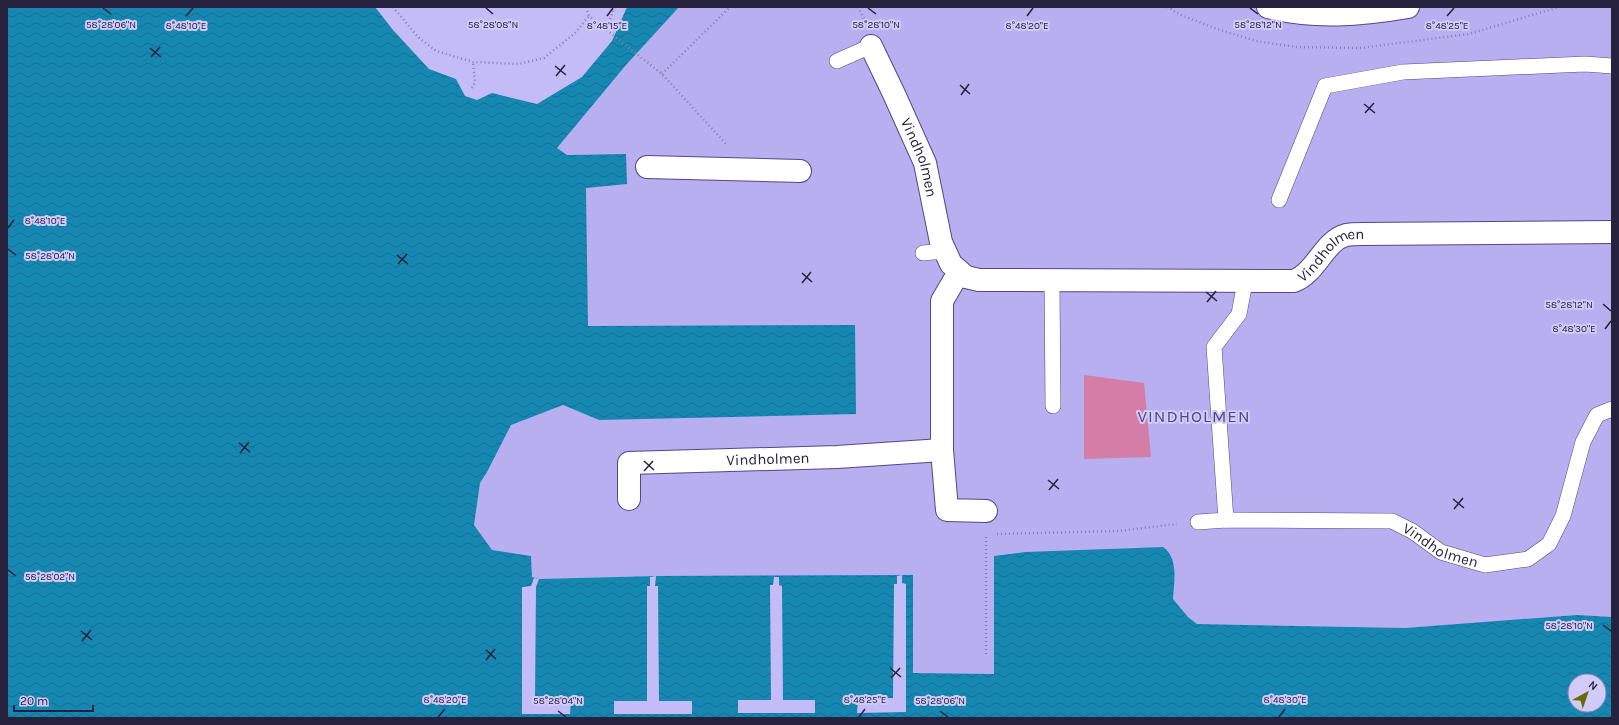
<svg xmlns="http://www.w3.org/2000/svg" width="1619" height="725" font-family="Karla,sans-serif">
  <defs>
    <pattern id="water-waves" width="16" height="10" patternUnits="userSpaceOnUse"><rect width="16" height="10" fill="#1587b1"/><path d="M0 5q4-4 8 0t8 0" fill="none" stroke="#136e91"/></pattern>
  </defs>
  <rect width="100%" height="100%" fill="#c3bcf7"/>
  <path fill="#b7afef" d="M679 7H1612V617L1577 615 1405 628 1197 624 1188 617 1173 599 1174 561 1138 547 1075 551 1025 552 994 556V674L913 673V576H656L537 579 532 577 531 556 492 550 474 525 480 483 487 472 511 425 563 405 599 420 855 325 588 326 586 187 626 154 567 155 557 148 626 65Z"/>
  <path fill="#d37da7" d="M1084 375 1144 383 1151 457 1084 459Z"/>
  <path fill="url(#water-waves)" fill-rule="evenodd" d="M7 7H375L393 30 429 69 456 79 465 96 477 100 492 93 537 104 582 77 612 41 627 7H679L626 65 557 148 567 155 626 154 627 184 586 188 588 326 855 325 856 414 599 420 563 405 511 425 487 472 480 483 474 525 492 550 531 556 532 577 539 579 656 576 913 575V673L994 674V556L1025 552 1163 547C1179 558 1174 582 1173 599L1188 617 1197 624 1405 628 1577 615 1612 617V718H7ZM1575 681H1599V705H1575Z"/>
  <path fill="#c3bcf7" d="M902 575V583L906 584V712L857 713 858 699 893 698 894 584H897V576Z
    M656 576 655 586H658L659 701H692V714H614V701H647V586H650V577Z
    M774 577H779V585L782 586 783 700H815V713H738V700H771L770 585H773Z
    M534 578 539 579 536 587 535 701H571L570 714H522V587L531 586Z"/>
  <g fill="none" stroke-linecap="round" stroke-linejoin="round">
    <g stroke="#534788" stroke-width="16">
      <g id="lane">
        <path d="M837 61 871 46"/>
        <path d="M1279 200 1325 86 1403 72 1585 64 1612 66"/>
        <path d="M923 253 944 251"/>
        <path d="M1052 281 1053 406"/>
        <path d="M1226 520 1214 347 1239 314 1245 282"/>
        <path id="s1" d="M1198 522 1226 520 1392 521 1412 531 1441 552 1485 565 1528 559 1549 544 1563 516 1583 442 1597 415 1612 409"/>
      </g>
    </g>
    <g stroke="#534788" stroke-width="24">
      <g id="street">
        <path id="s2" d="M871 46 894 94 925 163 941 242 951 264 966 277 979 280H997L1294 281C1316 273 1324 241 1346 235 1351 234 1357 234 1362 234L1612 232"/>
        <path d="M647 167 800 171"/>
        <path d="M959 272 942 301V450L947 510 986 511"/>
        <path id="s3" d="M629 499V463L837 457 942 450"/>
      </g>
    </g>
    <g stroke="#534788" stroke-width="24">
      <path id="primary" d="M1268 7C1314 19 1362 15 1408 7"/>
    </g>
    <path stroke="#8680af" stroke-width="2.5" stroke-dasharray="1 3" stroke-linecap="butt" d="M393 7 418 37 436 51 473 62 519 64 544 58 574 34 589 16
      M586 7 589 16 662 74 726 144
      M858 7 866 22
      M1167 7 1181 15 1217 29 1256 41 1296 47 1361 48 1469 34 1559 7
      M610 19 615 7
      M662 74 730 7
      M472 88 475 82 473 62
      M997 534 1118 531 1177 524
      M986 654V535"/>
    <use href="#lane" stroke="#fff" stroke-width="15"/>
    <use href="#street" stroke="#fff" stroke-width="22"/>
    <use href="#primary" stroke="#fff" stroke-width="22"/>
  </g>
  <path fill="none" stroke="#26213d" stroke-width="1.5" d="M103 8 111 14M486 8 493 14M868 8 876 14M1250 8 1258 14M186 16 193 8M607 16 613 8M1027 16 1033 8M1447 16 1454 8M150 48 161 57M151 57 160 47M555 66 566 75M556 76 565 65M960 85 970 94M961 95 969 84M1364 104 1375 113M1365 113 1374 103M8 228 14 220M8 249 16 255M397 255 408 264M398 264 407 254M802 273 812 282M802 283 811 272M1206 292 1217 301M1207 302 1216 291M1603 304 1611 311M1605 329 1611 321M239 443 250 452M240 453 249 442M644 461 654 470M644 471 653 461M1048 480 1059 489M1049 490 1058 479M1453 499 1464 508M1454 509 1463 498M8 570 16 576M1603 625 1611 631M81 631 92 640M82 641 91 630M486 650 496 659M486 660 495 649M890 668 901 677M891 678 900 668M558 711 566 717M940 711 948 717M438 717 445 709M859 717 865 709M1279 717 1285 709"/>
  <g text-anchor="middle" stroke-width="4" stroke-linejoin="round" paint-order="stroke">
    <g font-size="15" fill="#26213d" stroke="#d0cbf8">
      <text dy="5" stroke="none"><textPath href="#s2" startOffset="122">Vindholmen</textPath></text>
      <text dy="5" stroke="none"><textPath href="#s2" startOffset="629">Vindholmen</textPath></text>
      <text dy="5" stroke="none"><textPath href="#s3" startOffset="175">Vindholmen</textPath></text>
      <text dy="5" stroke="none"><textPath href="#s1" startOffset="249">Vindholmen</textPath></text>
    </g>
    <g font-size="17" letter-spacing="1" fill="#524686" stroke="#d0cbf8">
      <text x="1194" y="422">VINDHOLMEN</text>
    </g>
  </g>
  <g font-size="10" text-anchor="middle" fill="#26213d" stroke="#d0cbf8" stroke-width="4" stroke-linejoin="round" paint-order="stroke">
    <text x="111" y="28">58°28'06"N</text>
    <text x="493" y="28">58°28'08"N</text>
    <text x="876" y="28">58°28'10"N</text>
    <text x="1258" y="28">58°28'12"N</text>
    <text x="186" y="29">8°48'10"E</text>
    <text x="607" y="29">8°48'15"E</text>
    <text x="1027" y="29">8°48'20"E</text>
    <text x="1447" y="29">8°48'25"E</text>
    <text x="45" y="224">8°48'10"E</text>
    <text x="50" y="259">58°28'04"N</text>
    <text x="1569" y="308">58°28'12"N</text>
    <text x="1574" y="332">8°48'30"E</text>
    <text x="50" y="580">58°28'02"N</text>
    <text x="1569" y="629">58°28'10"N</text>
    <text x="445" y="703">8°48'20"E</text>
    <text x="865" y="703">8°48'25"E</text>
    <text x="1285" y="703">8°48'30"E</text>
    <text x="558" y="704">58°28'04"N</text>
    <text x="940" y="704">58°28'06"N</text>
  </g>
  <rect width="1619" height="725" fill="none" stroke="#26213d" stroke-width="16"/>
  <g transform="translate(1587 693) rotate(40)"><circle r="19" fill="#d0cbf8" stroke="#8c87ad"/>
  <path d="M0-3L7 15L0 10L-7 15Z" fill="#696906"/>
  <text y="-6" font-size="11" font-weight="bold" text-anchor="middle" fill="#26213d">N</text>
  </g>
  <path d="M14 705v6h79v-6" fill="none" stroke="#26213d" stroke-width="2"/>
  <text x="20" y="705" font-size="12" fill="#26213d" stroke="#d0cbf8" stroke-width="3" paint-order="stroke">20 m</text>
</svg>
